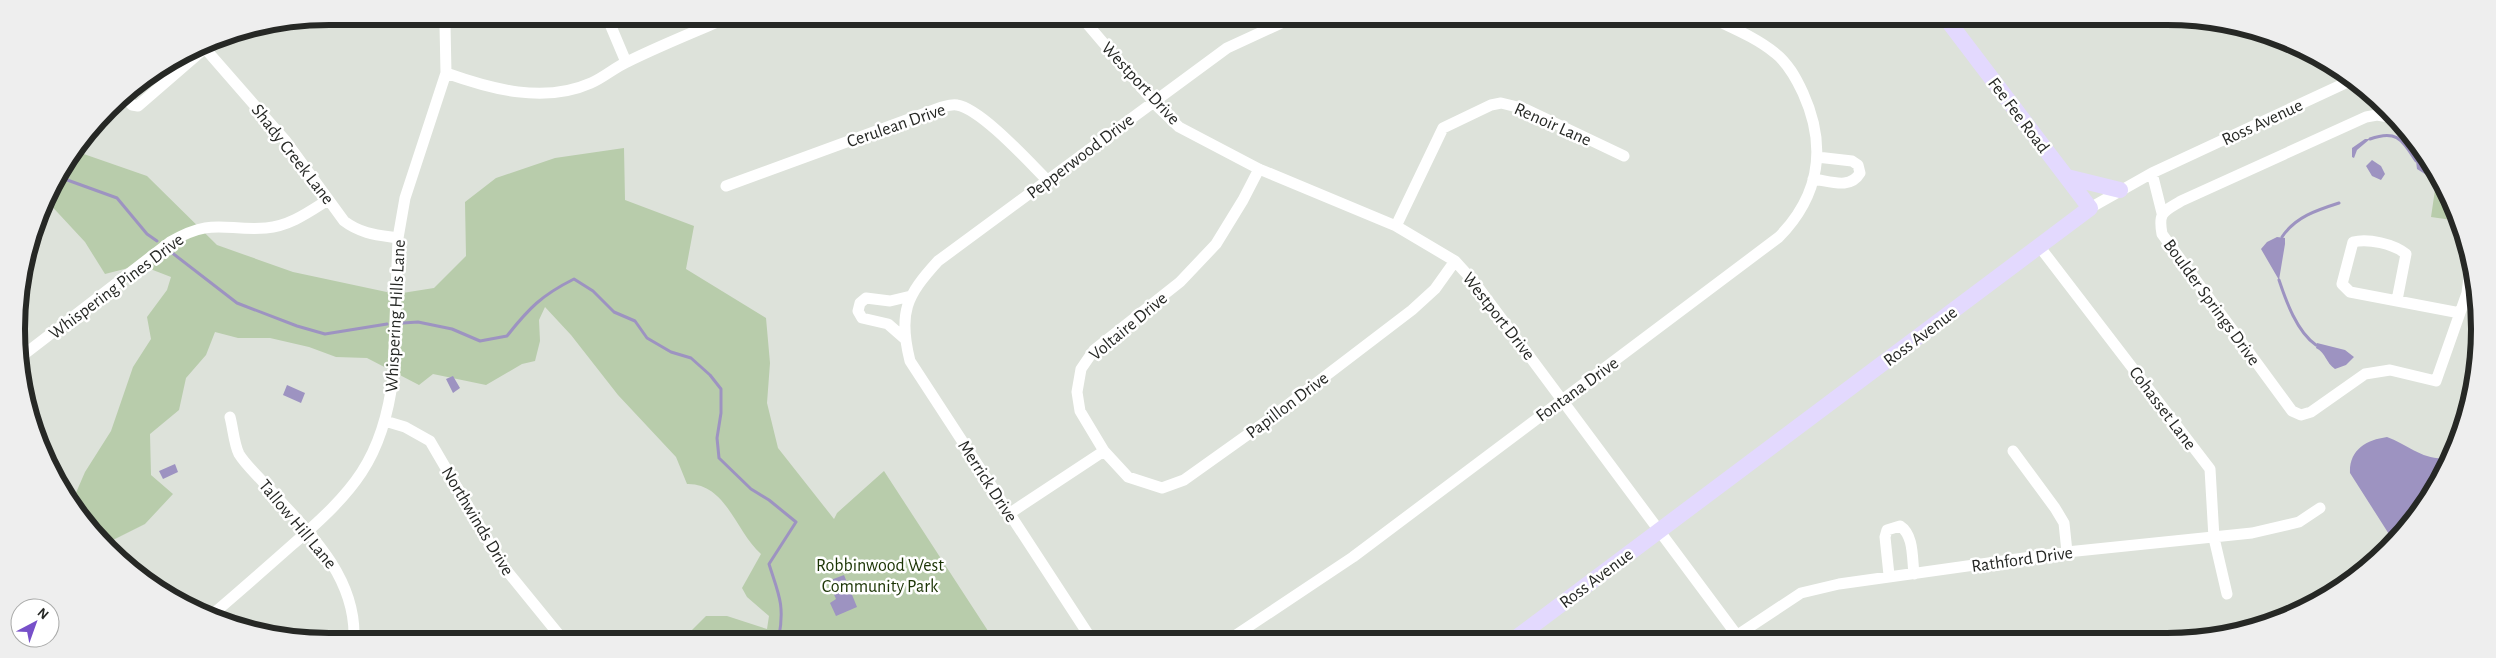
<svg xmlns="http://www.w3.org/2000/svg" width="2496" height="658" font-family="'Alegreya Sans',sans-serif">
  <rect width="100%" height="100%" fill="#dde2da"/>
  <path fill="#b8ccab" d="M624 148 625 200 694 226 686 269 766 318 770 363 767 403 778 448 834 519 837 513 884 471 992 637H685L706 616H727L767 629 769 616 747 597 742 588 761 554C736 532 726 483 687 484L676 457 618 395 571 335 545 307 539 320 540 341 535 361 522 364 486 385 433 374 419 385 367 358 336 357 309 347 270 338H238L215 332 206 355 186 378 179 410 150 434 151 475 173 494 145 524 111 541 108 545 81 519 72 502 85 472 111 431 133 367 151 339 147 317 167 290 171 277 140 265 105 274 85 242 46 200 49 190 78 152 147 176 217 245 293 272 396 294 434 288 466 256 465 202 496 178 555 158Z
    M2436 183H2439L2452 216V220L2431 217Z"/>
  <path fill="#9d93c1" d="M2365 139H2370L2357 150 2354 158 2352 157V148Z
    M2372 160 2381 166 2385 174 2381 180 2372 176 2366 166Z
    M2416 161 2432 168 2435 173 2425 174 2417 169Z
    M2277 237 2285 238V244L2279 280 2261 249 2267 242Z
    M2317 343 2345 350 2354 357 2346 365 2335 369C2326 363 2326 353 2316 348Z
    M453 376 460 388 453 393 446 379Z
    M287 385 305 393 301 403 283 395Z
    M2387 437C2409 445 2423 461 2448 458L2438 485 2394 542 2350 473C2349 450 2366 440 2387 437Z
    M175 464 178 472 163 479 159 471Z
    M844 575 857 607 836 616 830 603 836 599 828 581Z"/>
  <g fill="none" stroke-linecap="round" stroke-linejoin="round">
    <path stroke="#9d93c1" stroke-width="3" d="M2370 139C2397 129 2402 140 2416 161
      M59 177 117 198 147 234 157 241
      M2282 237C2295 217 2317 210 2339 203
      M171 252 237 303 297 326 325 334 387 324
      M2279 280C2286 301 2297 332 2316 345
      M403 323 418 322 452 329 480 341 507 336C529 308 542 295 574 279L593 291 614 312 635 321 647 338 671 352 691 358 710 375 721 389V413L717 438 719 458 751 489 769 500 796 522 769 564C778 593 785 604 779 636L777 637"/>
    <path stroke="#fff" stroke-width="11" d="M607 17 626 62
      M1083 19 1158 107 1179 127 1259 169 1396 226 1455 261 1475 283 1739 638
      M202 45 285 140 344 221C361 234 378 235 398 238
      M446 73C491 89 544 104 591 83 603 78 614 68 627 62 659 46 694 32 727 18
      M123 94 132 105 138 106 205 48
      M2389 117 2377 115 2366 117 2181 201C2163 212 2158 212 2162 234L2292 411 2301 415 2311 412 2365 374 2390 370 2436 381 2467 293 2471 262
      M1259 169 1243 200 1216 244 1180 282 1094 350 1081 369 1077 392 1080 411 1104 451 1128 477 1162 488 1184 480 1264 423 1412 310 1435 289 1455 261
      M2152 173 2162 213
      M1813 179C1830 181 1850 190 1860 173L1858 165 1852 161 1817 157
      M726 186 942 107C946 106 952 104 957 105 981 109 1028 161 1046 179
      M2090 208 2152 173 2352 80
      M1396 226 1443 128 1491 105 1501 103 1525 109 1624 156
      M2039 246 2210 469 2214 538 2227 594
      M2397 300 2406 254C2394 244 2368 238 2353 242L2342 284 2350 292 2460 313
      M904 338 888 324 862 318 858 311 860 303 866 298 890 301 911 296
      M22 356 170 242C213 217 224 231 266 228 290 226 309 212 328 200
      M230 417C233 428 234 444 239 454 245 464 256 474 264 483 303 527 355 572 354 636
      M385 421 405 427 430 441 503 566 560 636
      M2013 451 2055 508 2064 523 2067 552
      M1010 513 1104 451
      M1889 575 1885 537 1887 530 1900 526C1914 535 1912 558 1914 574
      M214 613C240 591 266 568 292 545 353 492 383 460 393 377L398 238 405 198 446 73 445 25 441 17
      M1090 637 910 361C898 313 906 296 938 261L1227 48 1290 19
      M1233 637 1353 557 1779 237C1820 195 1827 146 1803 93 1796 78 1788 63 1775 53 1758 39 1737 30 1718 21
      M1733 638 1801 593 1839 584 2067 552 2252 533 2299 522 2320 508"/>
    <path stroke="#e3d9fe" stroke-width="16" d="M2067 177 2120 190
      M1516 638 2090 208 1948 21"/>
  </g>
  <g text-anchor="middle" stroke-width="5" stroke-linejoin="round" paint-order="stroke">
    <g font-size="18" fill="#262825" stroke="#fff">
      <text transform="translate(1141 83) rotate(47)" y="6">Westport Drive</text>
      <text transform="translate(2019 115) rotate(53)" y="6">Fee Fee Road</text>
      <text transform="translate(2262 122) rotate(-25)" y="6">Ross Avenue</text>
      <text transform="translate(1553 124) rotate(24)" y="6">Renoir Lane</text>
      <text transform="translate(896 125) rotate(-19)" y="6">Cerulean Drive</text>
      <text transform="translate(293 154) rotate(52)" y="6">Shady Creek Lane</text>
      <text transform="translate(1080 156) rotate(-37)" y="6">Pepperwood Drive</text>
      <text transform="translate(116 286) rotate(-37)" y="6">Whispering Pines Drive</text>
      <text transform="translate(2212 302) rotate(54)" y="6">Boulder Springs Drive</text>
      <text transform="translate(395 316) rotate(-87)" y="6">Whispering Hills Lane</text>
      <text transform="translate(1499 316) rotate(52)" y="6">Westport Drive</text>
      <text transform="translate(1128 326) rotate(-40)" y="6">Voltaire Drive</text>
      <text transform="translate(1920 336) rotate(-37)" y="6">Ross Avenue</text>
      <text transform="translate(1577 389) rotate(-36)" y="6">Fontana Drive</text>
      <text transform="translate(1287 405) rotate(-37)" y="6">Papillon Drive</text>
      <text transform="translate(2163 408) rotate(53)" y="6">Cohasset Lane</text>
      <text transform="translate(988 481) rotate(57)" y="6">Merrick Drive</text>
      <text transform="translate(478 521) rotate(59)" y="6">Northwinds Drive</text>
      <text transform="translate(298 524) rotate(50)" y="6">Tallow Hill Lane</text>
      <text transform="translate(2022 559) rotate(-8)" y="6">Rathford Drive</text>
      <text transform="translate(1596 578) rotate(-37)" y="6">Ross Avenue</text>
    </g>
    <g font-size="18" fill="#1b3404" stroke="#fff">
      <text x="880" y="571">Robbinwood West<tspan x="880" dy="21">Community Park</tspan></text>
    </g>
  </g>
  <path d="M0 0H2496V658H0ZM329 25H2167A304 304 0 0 1 2471 329V329A304 304 0 0 1 2167 633H329A304 304 0 0 1 25 329V329A304 304 0 0 1 329 25Z" fill="#eee" fill-rule="evenodd"/>
  <path fill="none" stroke="#262825" stroke-width="6" d="M329 25H2167A304 304 0 0 1 2471 329V329A304 304 0 0 1 2167 633H329A304 304 0 0 1 25 329V329A304 304 0 0 1 329 25Z"/>
  <g transform="translate(35 623) rotate(41)"><circle r="24" fill="#ffffff" stroke="#a8a9a8"/>
  <path d="M0-4L9 19L0 12L-9 19Z" fill="#7750c9"/>
  <text y="-8" font-size="14" font-weight="bold" text-anchor="middle" fill="#262825">N</text>
  </g>
</svg>
